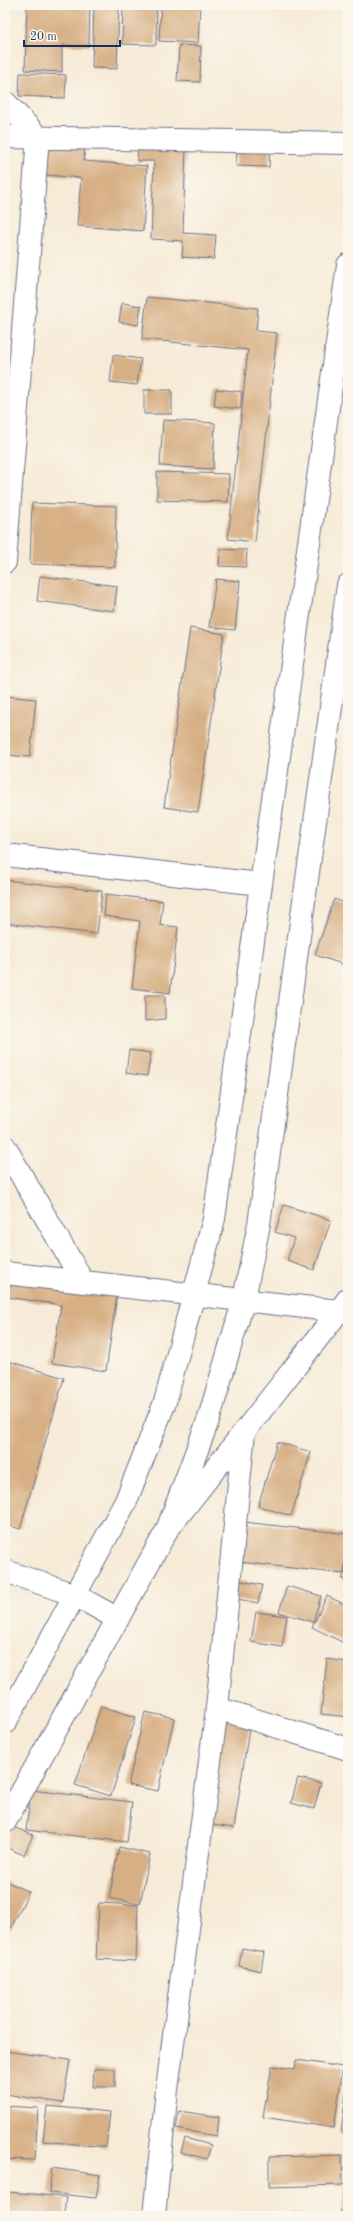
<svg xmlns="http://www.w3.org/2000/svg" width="353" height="2221" font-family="'Old Standard TT',serif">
  <rect width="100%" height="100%" fill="#fbf7ec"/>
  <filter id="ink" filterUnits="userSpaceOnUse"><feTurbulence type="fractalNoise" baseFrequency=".025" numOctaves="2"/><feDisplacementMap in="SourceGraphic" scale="8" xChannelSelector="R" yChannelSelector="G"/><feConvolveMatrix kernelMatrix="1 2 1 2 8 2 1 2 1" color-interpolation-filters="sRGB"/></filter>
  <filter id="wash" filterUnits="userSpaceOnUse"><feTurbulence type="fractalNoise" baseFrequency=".012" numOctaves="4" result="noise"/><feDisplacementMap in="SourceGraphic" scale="16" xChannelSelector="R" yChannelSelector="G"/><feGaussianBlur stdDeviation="0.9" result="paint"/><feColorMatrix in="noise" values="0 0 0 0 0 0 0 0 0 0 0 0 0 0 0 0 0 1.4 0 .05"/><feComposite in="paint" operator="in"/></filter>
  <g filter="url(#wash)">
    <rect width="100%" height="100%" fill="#f7ebd8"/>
    <g id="blocks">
      <path fill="#d7af84" d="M27 5H90L89 46 62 45V72L25 70Z
        M94 5H119L117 69 92 68Z
        M123 5H157L156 45 122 44Z
        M161 5H200L198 43 159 41Z
        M179 45 201 46 200 82 177 81Z
        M20 73 66 75 65 98 19 96Z
        M37 141 85 144 84 161 147 166 143 231 77 226 81 178 34 174Z
        M237 141 270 142 269 167 236 166Z
        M138 145 186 147 183 233 216 235 214 259 182 257 183 241 151 239 154 161H137Z
        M147 297 258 308 256 331 277 333 255 542 228 539 248 350 142 339Z
        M122 303 141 306 138 325 119 322Z
        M113 355 141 359 137 385 110 382Z
        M216 389 242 392 240 409 214 406Z
        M144 390H172V414H144Z
        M163 420 215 423 213 469 160 466Z
        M157 472 229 474 228 502 157 500Z
        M32 503 116 506 115 567 30 564Z
        M220 549 247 550 246 567 219 566Z
        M40 576 117 586 114 611 37 601Z
        M216 579 240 581 235 630 209 627Z
        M190 628 224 634 198 812 164 807Z
        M5 696 36 699 30 757 5 755Z
        M5 880 102 891 97 934 5 923Z
        M106 894 163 901 160 925 178 927 170 993 132 988 140 921 104 916Z
        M334 899 348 904V966L315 955Z
        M145 995H165V1019L145 1021Z
        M129 1050 151 1053 147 1076 126 1073Z
        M284 1205 331 1220 314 1270 287 1261 294 1238 275 1232Z
        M10 1271 118 1287 106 1371 52 1363 61 1305 6 1297Z
        M5 1360 64 1378 20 1529 5 1524Z
        M277 1442 311 1452 291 1516 258 1506Z
        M244 1522 348 1534 344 1574 240 1562Z
        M348 1566V1582L342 1579Z
        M236 1580 262 1585 258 1603 232 1598Z
        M287 1586 321 1596 313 1622 279 1612Z
        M327 1596 348 1606V1645L312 1627Z
        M256 1612 287 1616 282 1647 251 1642Z
        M327 1659 348 1662V1717L321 1714Z
        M101 1706 136 1717 111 1796 75 1785Z
        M145 1712 174 1718 158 1791 128 1785Z
        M222 1717 250 1722 234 1828 205 1824Z
        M298 1778 321 1783 314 1809 291 1803Z
        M31 1790 132 1802 127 1842 26 1830Z
        M13 1827 33 1835 24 1855 5 1847Z
        M119 1847 150 1854 140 1904 109 1898Z
        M5 1881 29 1892 10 1930 5 1928Z
        M99 1903 138 1905 136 1961 96 1959Z
        M242 1948 264 1952 261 1971 239 1966Z
        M5 2051 70 2060 63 2103 5 2094Z
        M296 2060 343 2067 334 2128 263 2117 272 2066 295 2069Z
        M94 2069H115V2087H93Z
        M347 2084H348V2134L341 2133Z
        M5 2106 38 2108 35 2160 5 2159Z
        M47 2106 110 2112 106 2147 43 2141Z
        M179 2111 219 2117 217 2136 176 2129Z
        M185 2138 211 2145 207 2159 181 2152Z
        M342 2155 343 2185 269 2187V2157Z
        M52 2168 100 2175 96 2198 49 2193Z
        M347 2178 348 2216H340Z
        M8 2192 66 2197 64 2216H5Z
        M289 2213 303 2215V2216H289Z"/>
    </g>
  </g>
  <g filter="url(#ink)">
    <use href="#blocks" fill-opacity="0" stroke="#687189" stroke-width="1"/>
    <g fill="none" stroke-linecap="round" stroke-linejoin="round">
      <g stroke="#687189" stroke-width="24">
        <path id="minor" d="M5 102 38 137 5 562
          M5 137 348 143
          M5 855 261 884
          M5 1147 83 1282
          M5 1273 339 1311 348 1299
          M171 1525 339 1311
          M5 1571 75 1595 118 1619
          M217 1708 348 1749
          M154 2216 167 2089 217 1708 244 1432"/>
      </g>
      <g stroke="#687189" stroke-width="24">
        <path id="major" d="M5 1723 126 1501 165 1402 214 1219 348 265
          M5 1822 167 1530 209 1418 244 1299 259 1224 348 585"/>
      </g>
      <use href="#minor" stroke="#fff" stroke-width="22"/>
      <use href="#major" stroke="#fff" stroke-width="22"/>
    </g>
  </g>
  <rect width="353" height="2221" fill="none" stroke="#fbf7ec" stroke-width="20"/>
  <path d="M24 40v6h96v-6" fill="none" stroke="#1b2f5e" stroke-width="2"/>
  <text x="30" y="40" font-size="12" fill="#1b2f5e" stroke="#fbf7ec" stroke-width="3" paint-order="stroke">20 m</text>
</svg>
